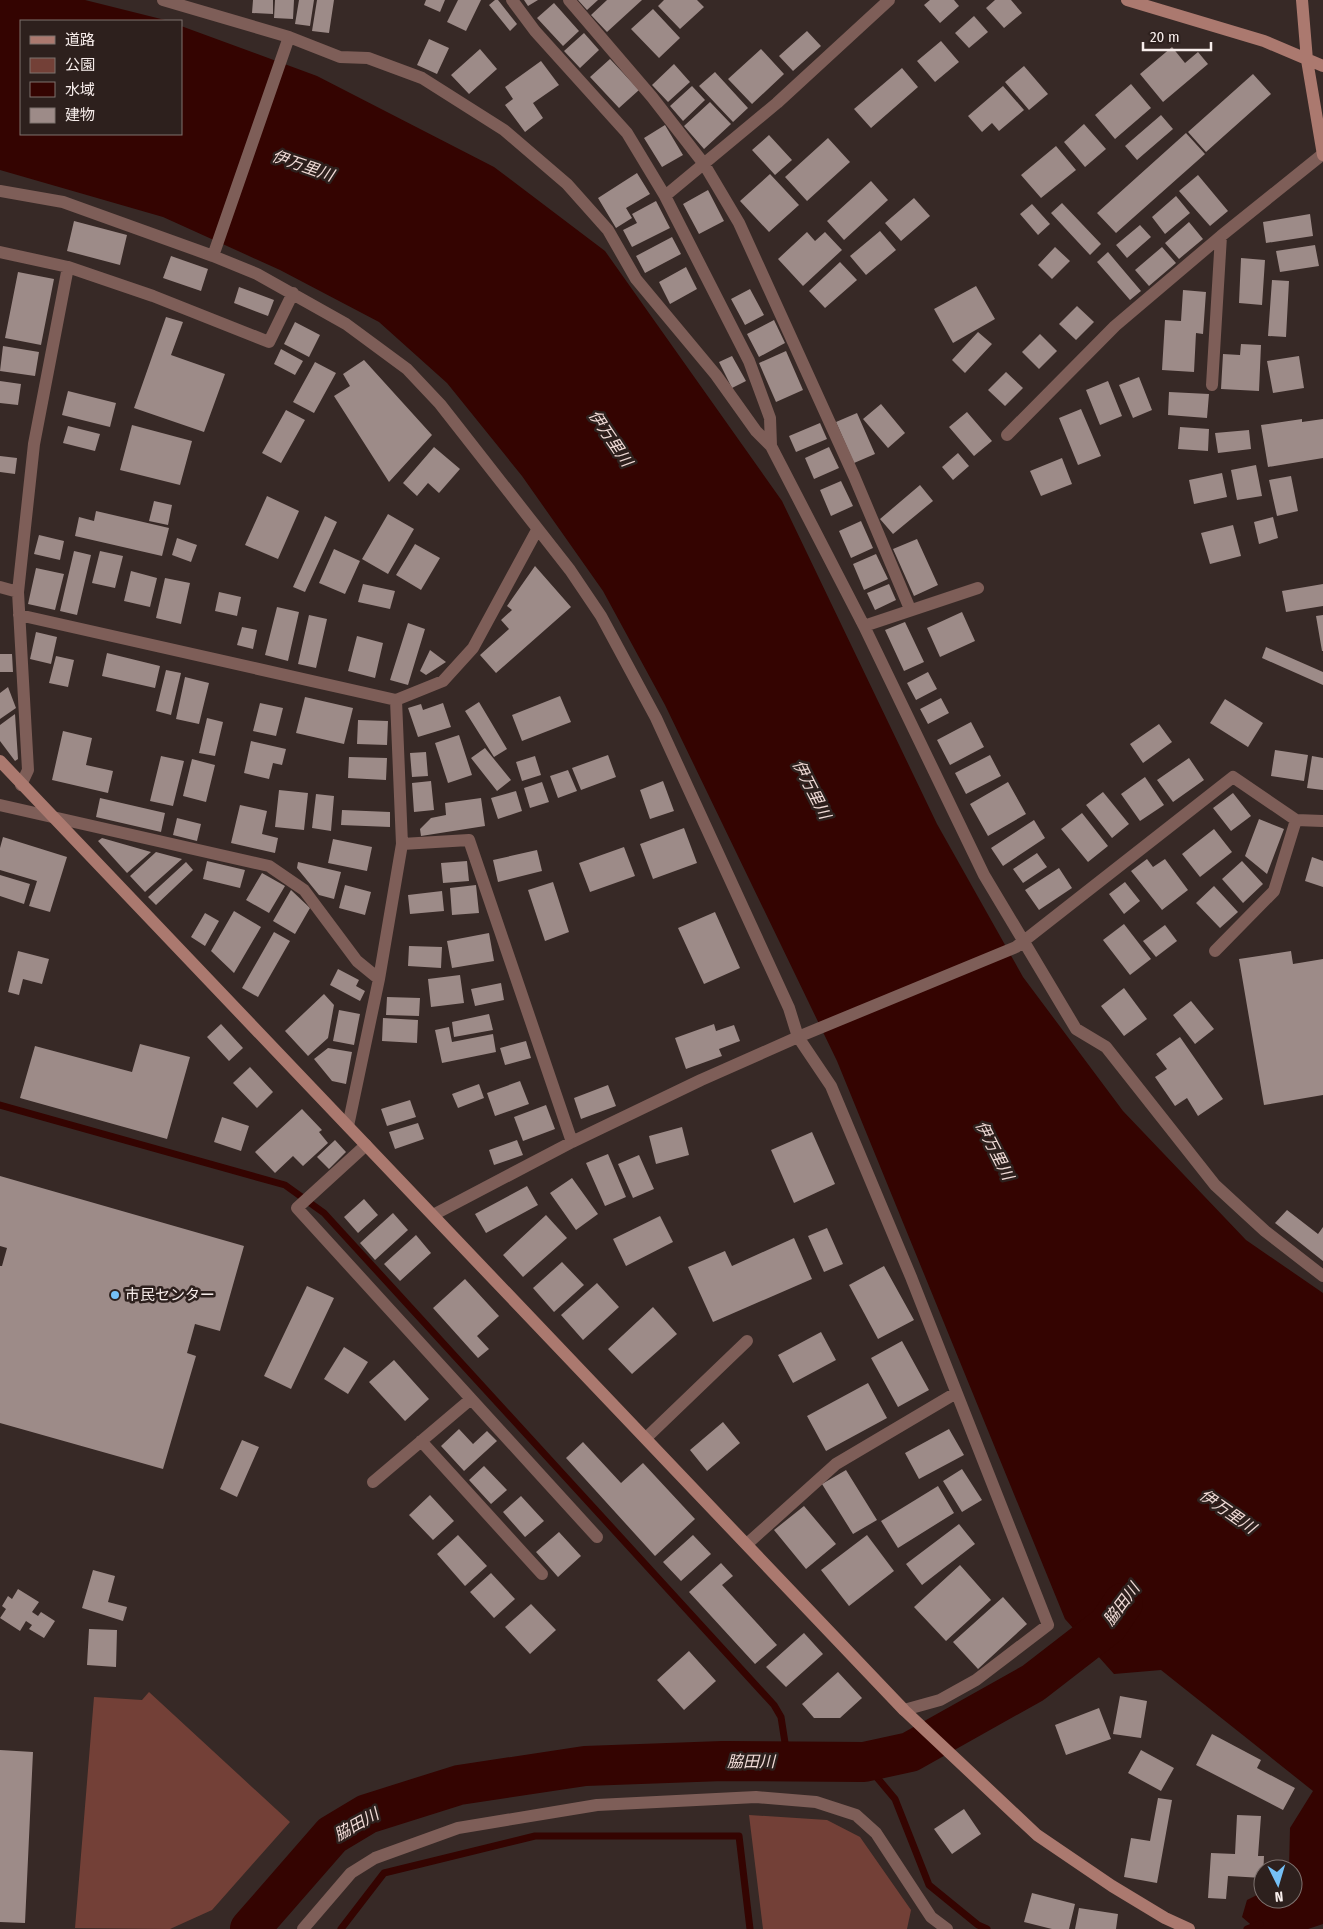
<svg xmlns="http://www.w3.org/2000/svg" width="1323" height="1929" font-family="'Fira Sans Condensed','Noto Sans JP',sans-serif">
  <rect width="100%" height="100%" fill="#372926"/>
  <path fill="#734037" d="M149 1692 290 1822 212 1910 170 1929 75 1928 94 1697 142 1700Z
    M749 1815 827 1820 860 1837 911 1910 907 1929H763Z"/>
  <path fill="#340401" d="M0 0H85L169 21H21V134H181V26L317 76 494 167 605 251 782 501 937 824 1023 977 1123 1111 1246 1240 1323 1293V1924L1308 1929H1256L1242 1917 1247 1900 1263 1892V1899H1293V1869H1289L1290 1828 1313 1791 1161 1670 1114 1674 1065 1619 837 1061 665 705 603 591 522 476 447 383 379 322 280 270 163 217 0 170Z"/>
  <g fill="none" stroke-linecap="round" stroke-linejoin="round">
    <path stroke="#340401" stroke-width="7" d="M0 1105 285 1185 324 1213 774 1705 781 1717 788 1762
      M864 1762 895 1799 929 1885 978 1925 987 1929
      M341 1929 384 1873 535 1836H739L750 1929
      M1247 1929 1260 1924"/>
    <path stroke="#340401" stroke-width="40" d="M250 1929 332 1835 367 1814 459 1785 585 1766 723 1761 864 1762 910 1752 1033 1683 1108 1625 1123 1603"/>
  </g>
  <path fill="#9d8b88" d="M253 0H273V14L252 13Z
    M275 0H294L293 19 274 18Z
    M299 0H314L310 26 295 24Z
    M317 0H334L329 33 312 31Z
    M426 0H445L440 12 424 5Z
    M458 0H481L466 31 447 22Z
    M495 0H498L517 24 510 31 489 5Z
    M524 0H538L528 6Z
    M578 0H598L587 10Z
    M607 0H642L607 32 591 15Z
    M664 0H697L704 7 680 29 658 6Z
    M930 0H954L959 6 940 23 924 5Z
    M995 0H1011L1022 13 1004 28 986 8Z
    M554 3 579 31 563 46 537 18Z
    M653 9 680 38 659 58 631 29Z
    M974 16 988 32 969 48 955 33Z
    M807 31 821 46 793 71 779 56Z
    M584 33 599 50 580 68 564 51Z
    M429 39 449 48 437 74 417 65Z
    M941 41 959 62 935 82 917 61Z
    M1172 47 1185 63 1198 52 1208 64 1163 102 1140 74Z
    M480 49 497 69 469 94 451 75Z
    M761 49 784 74 752 104 728 79Z
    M610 59 639 90 619 108 590 77Z
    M541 61 559 85 533 103 543 118 525 132 505 105 513 99 505 87Z
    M674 64 690 82 668 102 652 85Z
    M1024 66 1048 94 1029 110 1005 82Z
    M902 68 918 87 871 128 854 109Z
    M715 72 748 108 733 122 699 86Z
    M1253 74 1271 94 1206 152 1188 132Z
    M1131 84 1151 108 1115 139 1095 115Z
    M692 86 705 100 683 121 670 106Z
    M1003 86 1024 110 999 131 992 123 982 132 968 116Z
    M710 102 731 124 704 149 684 126Z
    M1161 115 1173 129 1137 160 1125 146Z
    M1084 124 1106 149 1085 167 1064 142Z
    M665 125 683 155 662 167 644 138Z
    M1186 133 1205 154 1116 233 1097 213Z
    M769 135 792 160 775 175 752 150Z
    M828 138 850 162 807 201 785 177Z
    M1056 146 1076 170 1041 198 1021 175Z
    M637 173 650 194 626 208 632 218 616 228 598 198Z
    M770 174 799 205 769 232 740 201Z
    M1198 175 1228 211 1210 226 1179 191Z
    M871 181 888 200 844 240 827 221Z
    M708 190 724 221 699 234 683 204Z
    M1176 196 1190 213 1165 234 1152 217Z
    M914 198 930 216 901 241 885 223Z
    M656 201 670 228 632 247 623 230 637 223 632 214Z
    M1062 203 1101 244 1090 255 1051 213Z
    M1032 204 1050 224 1038 235 1020 214Z
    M1310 214 1313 236 1266 243 1263 222Z
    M74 221 127 235 120 265 67 251Z
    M1189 222 1203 239 1179 259 1165 243Z
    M1140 225 1151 237 1127 258 1116 245Z
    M880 231 896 250 866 275 850 256Z
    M807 232 815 241 825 232 842 250 803 286 778 259Z
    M672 237 681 254 645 273 636 256Z
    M1315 245 1319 266 1280 272 1276 251Z
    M1055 247 1070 261 1052 279 1038 265Z
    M1162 247 1176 263 1149 286 1135 270Z
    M1108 252 1141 291 1130 300 1097 262Z
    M171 256 208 269 201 291 163 278Z
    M1241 258 1265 260 1262 305 1239 303Z
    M840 262 857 280 825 308 809 291Z
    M686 267 697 289 670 304 659 282Z
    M18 272 54 279 41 345 5 338Z
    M1272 280 1289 281 1286 337 1268 336Z
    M976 286 995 319 953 343 934 309Z
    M239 287 274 300 268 316 234 303Z
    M750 289 764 315 745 325 731 299Z
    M1183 290 1206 292 1203 334 1196 333 1194 372 1162 370 1165 320 1181 321Z
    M1077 306 1094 322 1076 340 1059 324Z
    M166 317 183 322 171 355 225 374 204 432 134 408Z
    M774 320 785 343 759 357 747 334Z
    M295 322 320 335 309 357 284 344Z
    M978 332 992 344 965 373 952 360Z
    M1040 334 1057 351 1039 369 1022 352Z
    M1241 344 1261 345 1259 391 1221 389 1223 354 1240 355Z
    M3 346 39 352 35 376 0 371Z
    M281 349 303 361 295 375 274 364Z
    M786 351 803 390 776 402 759 363Z
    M732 356 746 381 732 388 719 362Z
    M1299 356 1304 388 1273 393 1267 361Z
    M364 360 432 435 389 482 334 396 350 386 343 374Z
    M315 362 336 373 314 413 293 402Z
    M1006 372 1023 388 1005 406 988 390Z
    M1139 377 1152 410 1133 418 1119 385Z
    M0 381 21 384 18 405 0 403Z
    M1108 381 1122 416 1100 425 1086 390Z
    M68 391 116 403 110 427 62 415Z
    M1169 392 1209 394 1207 418 1168 415Z
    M881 404 905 433 888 448 863 419Z
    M1081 409 1101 456 1078 465 1059 418Z
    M286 410 305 420 281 463 262 453Z
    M967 412 992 441 974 456 949 427Z
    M857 413 875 454 854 463 836 422Z
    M1302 419V422L1323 419V458L1268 467 1261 425Z
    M820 423 827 439 796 452 789 436Z
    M132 425 192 441 180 485 120 470Z
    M68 426 100 434 95 451 63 443Z
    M1180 427 1209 429 1208 451 1178 449Z
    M1249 430 1251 449 1218 453 1215 433Z
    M434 447 460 469 439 493 428 483 417 496 403 483Z
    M829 447 839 468 814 479 805 458Z
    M958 453 969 466 953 480 942 467Z
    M0 456 17 458 15 474 0 472Z
    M1062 458 1072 484 1041 496 1030 471Z
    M1256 465 1262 496 1237 500 1231 470Z
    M1222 473 1227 497 1194 504 1189 480Z
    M1291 476 1298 511 1277 516 1269 480Z
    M841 481 853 506 831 516 820 490Z
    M920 485 933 501 893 534 880 519Z
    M267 496 299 511 278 559 245 545Z
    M154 501 172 505 168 525 149 521Z
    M96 511 169 528 162 556 75 536 79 517 94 521Z
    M388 514 414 529 388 574 362 559Z
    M325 516 337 522 305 592 293 587Z
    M1273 517 1278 538 1259 544 1254 522Z
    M861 521 873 548 851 558 839 531Z
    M1233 525 1241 556 1210 564 1201 533Z
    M39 535 64 541 60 560 34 554Z
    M177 538 197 545 191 562 172 555Z
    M917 539 938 585 914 596 893 549Z
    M415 544 440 558 421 590 396 575Z
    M334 549 360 561 345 594 319 583Z
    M74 551 91 555 77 615 60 611Z
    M100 551 123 556 115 588 92 583Z
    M876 554 888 579 864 590 853 564Z
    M535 566 571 607 496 673 480 655 509 629 501 620 512 610 507 606Z
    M36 568 64 574 55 610 28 604Z
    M131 571 157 578 150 607 124 601Z
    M165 578 190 583 181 624 156 618Z
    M363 584 395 591 390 609 358 602Z
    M889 584 896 600 875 610 867 593Z
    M1323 584V606L1286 612 1282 591Z
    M219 592 241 597 237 616 215 611Z
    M277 607 299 612 288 661 265 655Z
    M962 612 975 641 940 657 927 628Z
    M309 615 327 619 316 668 298 664Z
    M1323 615V651H1322L1316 616Z
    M905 622 924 662 904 671 885 630Z
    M408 623 425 629 408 685 390 680Z
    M242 627 257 630 253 649 237 645Z
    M36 632 57 637 51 664 30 659Z
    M357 636 383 643 375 678 348 671Z
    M1266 647 1323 672V685L1262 658Z
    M430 650 446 662 426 675 420 671Z
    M107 653 160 666 155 688 102 676Z
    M0 654H12L13 672H0Z
    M56 656 74 660 68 687 49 683Z
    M166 670 181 673 171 715 156 711Z
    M928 672 937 689 916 700 907 683Z
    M185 677 209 683 199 724 176 719Z
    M8 687 16 708 0 719V693Z
    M560 696 571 722 522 741 512 715Z
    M305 697 353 708 344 744 296 733Z
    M941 698 949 713 928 724 920 709Z
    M1225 699 1263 723 1248 747 1210 723Z
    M479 702 507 749 494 757 465 711Z
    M260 703 283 708 276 736 253 731Z
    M443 703 451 727 418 737 408 708 421 704 423 710Z
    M15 714 18 759 15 761 0 741V725Z
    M207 718 223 722 215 756 199 753Z
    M358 720 388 721 387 745 357 744Z
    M971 722 984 747 950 765 937 740Z
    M1159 724 1172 742 1143 763 1130 744Z
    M63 731 92 738 86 765 113 771 108 793 52 780Z
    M459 735 472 775 448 783 435 743Z
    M251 741 286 749 282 765 273 763 269 779 244 773Z
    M485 748 511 780 497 791 471 758Z
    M1275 750 1308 755 1304 781 1271 776Z
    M426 752 428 776 412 777 410 753Z
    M608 755 616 777 581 790 572 768Z
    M990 755 1001 776 966 794 955 773Z
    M161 756 184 761 173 806 150 801Z
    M535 756 541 775 522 781 516 762Z
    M1312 756 1323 758V790L1307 788Z
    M349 757 387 758 386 780 348 778Z
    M1189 758 1204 780 1173 802 1157 780Z
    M192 759 215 765 206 802 183 796Z
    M568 770 577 791 558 798 550 776Z
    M1145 777 1164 805 1140 821 1121 794Z
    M431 781 434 810 414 812 412 783Z
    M663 781 674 811 650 819 640 790Z
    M542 782 549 802 530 808 524 788Z
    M1008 782 1026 814 988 836 970 804Z
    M279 790 308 793 304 830 275 827Z
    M516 791 522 811 498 819 491 798Z
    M1103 792 1129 824 1112 838 1086 805Z
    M1233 793 1251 816 1231 831 1213 808Z
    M316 794 334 796 331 831 312 828Z
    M100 798 165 813 161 832 96 817Z
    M481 798 485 826 421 836 420 829 431 818 446 815 445 803Z
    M240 805 267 811 262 834 278 838 275 853 231 843Z
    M342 810 390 812V827L341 825Z
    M1082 813 1108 846 1088 862 1061 829Z
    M177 818 201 824 197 841 173 835Z
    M1259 819 1284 829 1267 874 1245 856Z
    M1034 820 1045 838 1003 866 991 848Z
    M684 828 697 863 653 879 640 844Z
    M1214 829 1232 852 1200 877 1182 854Z
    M3 837 67 857 50 912 29 906 37 881 0 870V848Z
    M102 838 151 852 127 873 98 841Z
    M333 839 372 847 367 871 328 863Z
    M624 847 635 876 590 892 579 863Z
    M537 850 542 871 498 882 493 860Z
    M156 852 182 859 145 892 130 876Z
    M1037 853 1047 867 1023 883 1013 869Z
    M1312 857 1323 861V887L1305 881Z
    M1147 859 1153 867 1165 859 1188 890 1162 910 1131 871Z
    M207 861 245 870 240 888 203 879Z
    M467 861 469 881 443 883 441 863Z
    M1242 861 1263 884 1243 903 1222 879Z
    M186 862 193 870 156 905 148 897Z
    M298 862 341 872 334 899 319 895 297 868Z
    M1059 868 1072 888 1039 910 1025 890Z
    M262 873 285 886 269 913 246 900Z
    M0 875 30 884 24 904 0 896Z
    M553 882 569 932 545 941 528 890Z
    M1125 882 1140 901 1124 914 1109 894Z
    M345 885 371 892 365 915 339 908Z
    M476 885 479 913 452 915 450 888Z
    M1214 886 1238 912 1220 928 1196 903Z
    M291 890 310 908 295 934 273 921Z
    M442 891 444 911 410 914 408 895Z
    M234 911 261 927 234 973 211 951Z
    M715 912 740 968 704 984 678 928Z
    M205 913 219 921 205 946 191 937Z
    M1124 924 1151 959 1130 975 1103 940Z
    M1165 925 1177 941 1156 957 1143 941Z
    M274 932 290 941 258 997 242 988Z
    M489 933 494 961 452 968 447 941Z
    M409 946 442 947 441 968 408 966Z
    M18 951 49 959 42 984 23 979 19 995 8 992Z
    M1291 951 1293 964 1323 959V1095L1264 1105 1239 959Z
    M338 969 359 980 356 986 365 991 360 1001 330 985Z
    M460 975 464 1003 431 1007 428 979Z
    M501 983 504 1000 475 1006 471 989Z
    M1124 988 1147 1019 1124 1036 1101 1006Z
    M324 994 334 1005 328 1038 308 1056 285 1031Z
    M387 997 420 998 419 1016 386 1015Z
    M1191 1001 1214 1029 1195 1044 1173 1015Z
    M339 1010 360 1014 354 1045 333 1041Z
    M489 1014 493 1030 454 1037 452 1022Z
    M383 1018 418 1020 417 1043 382 1041Z
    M221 1024 243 1048 229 1061 207 1037Z
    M714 1024 716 1031 734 1025 740 1041 719 1049 722 1056 686 1069 675 1038Z
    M449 1027 452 1042 493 1034 496 1052 442 1063 435 1030Z
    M1180 1037 1223 1099 1198 1116 1187 1098 1175 1106 1155 1077 1167 1069 1156 1054Z
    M526 1041 531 1058 505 1065 500 1048Z
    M140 1044 190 1057 167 1139 20 1098 35 1046 132 1072Z
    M328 1048 352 1052 346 1084 332 1081 314 1059Z
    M250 1067 273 1092 257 1108 233 1083Z
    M520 1081 529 1104 495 1116 487 1093Z
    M479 1084 484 1098 458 1108 452 1094Z
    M608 1085 616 1106 581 1119 574 1098Z
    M410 1100 416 1117 387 1126 381 1109Z
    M546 1105 555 1129 523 1141 514 1117Z
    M302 1109 322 1130 319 1132 328 1143 303 1166 293 1156 275 1173 255 1152Z
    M222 1117 249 1126 241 1151 214 1142Z
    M418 1123 424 1139 395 1149 389 1132Z
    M682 1127 689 1155 656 1164 649 1136Z
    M812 1132 835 1184 794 1203 771 1150Z
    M335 1140 346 1152 329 1169 317 1157Z
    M517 1140 523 1155 494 1165 489 1150Z
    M608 1154 626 1197 605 1206 586 1163Z
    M639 1155 654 1189 633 1198 618 1164Z
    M0 1176 244 1246 220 1331 195 1324 187 1353 196 1356 163 1469 0 1423V1266H2L7 1248 0 1246Z
    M572 1178 598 1214 576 1230 550 1193Z
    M527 1186 538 1205 486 1233 475 1214Z
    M364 1199 378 1215 358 1233 344 1217Z
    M1287 1210 1318 1234 1323 1227V1261L1275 1223Z
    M393 1213 408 1230 375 1260 360 1243Z
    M546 1215 567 1238 523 1277 503 1255Z
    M660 1216 673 1242 626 1266 613 1239Z
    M827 1228 843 1264 824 1272 808 1236Z
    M416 1235 431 1253 400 1281 384 1264Z
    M794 1238 812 1279 713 1322 688 1267 725 1251 732 1266Z
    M562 1262 584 1285 554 1312 533 1288Z
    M884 1266 914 1320 878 1339 849 1285Z
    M465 1279 499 1316 477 1336 489 1349 478 1358 433 1308Z
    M597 1283 619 1307 583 1340 561 1315Z
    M307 1286 334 1298 291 1389 264 1376Z
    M653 1307 677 1334 632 1374 608 1349Z
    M821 1332 836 1360 793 1383 778 1355Z
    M902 1341 929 1390 898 1407 871 1358Z
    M344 1347 368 1362 348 1394 324 1379Z
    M394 1360 429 1399 405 1421 369 1382Z
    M868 1383 887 1418 826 1451 807 1416Z
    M723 1422 740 1443 707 1471 690 1450Z
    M459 1429 473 1444 487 1431 497 1441 464 1471 441 1446Z
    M949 1429 964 1455 919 1479 905 1453Z
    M242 1440 259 1447 237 1497 220 1489Z
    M583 1442 621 1483 643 1463 695 1519 655 1556 566 1458Z
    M484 1466 507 1490 491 1504 469 1480Z
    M962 1469 982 1500 962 1512 943 1481Z
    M846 1470 877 1520 853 1534 822 1484Z
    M938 1486 954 1513 898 1548 881 1521Z
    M430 1495 454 1521 433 1540 409 1515Z
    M521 1496 544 1521 525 1537 503 1512Z
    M804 1506 836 1544 806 1569 774 1530Z
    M959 1524 975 1544 922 1585 906 1564Z
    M559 1532 581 1556 558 1577 536 1552Z
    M458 1535 487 1566 465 1586 437 1554Z
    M693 1535 711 1554 681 1581 663 1562Z
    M867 1535 894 1571 849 1606 821 1570Z
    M721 1563 733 1576 722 1585 777 1645 755 1664 689 1592Z
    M960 1565 991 1600 946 1641 914 1607Z
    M93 1570 115 1576 108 1602 127 1607 123 1621 82 1608Z
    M491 1573 515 1599 494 1618 470 1592Z
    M18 1589 39 1602 32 1612 38 1616 41 1612 55 1621 44 1638 29 1629 32 1625 26 1621 20 1631 0 1618 6 1609 2 1606 8 1596 12 1599Z
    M1003 1597 1027 1624 978 1669 953 1642Z
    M531 1604 556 1630 530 1654 505 1627Z
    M89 1629 117 1630 116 1667 87 1665Z
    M804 1633 823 1654 786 1687 766 1667Z
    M689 1651 716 1681 684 1710 657 1680Z
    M838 1672 862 1698 840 1718H814L802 1704Z
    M1120 1696 1147 1701 1141 1738 1113 1734Z
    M1099 1708 1111 1739 1066 1755 1055 1725Z
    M1212 1734 1261 1760 1257 1768 1295 1788 1283 1810 1196 1765Z
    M0 1750 33 1752 25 1923 0 1922Z
    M1141 1750 1174 1768 1161 1791 1128 1773Z
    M1158 1798 1172 1800 1157 1883 1124 1877 1131 1838 1150 1841Z
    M964 1809 981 1834 952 1854 934 1829Z
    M1237 1815 1261 1816 1258 1856H1264L1263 1878 1228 1876 1226 1899 1208 1898 1211 1853 1235 1854Z
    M1032 1893 1075 1904 1069 1929H1052L1024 1922Z
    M1079 1908 1118 1914 1116 1929H1075Z"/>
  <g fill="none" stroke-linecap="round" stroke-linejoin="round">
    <path stroke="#7e5e58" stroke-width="12" d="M163 0 289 37 340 57 368 58 422 78 504 130 567 184 608 230 636 279 716 375 756 431 771 446 864 626 984 875 1076 1029 1106 1047 1215 1185 1265 1231 1323 1276
      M512 0 535 31 627 133 665 196 749 361 770 418 771 446
      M569 0 652 97 704 164 739 223 854 476 910 609
      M0 191 63 202 213 256 257 274 346 324 407 369 440 404 570 570 601 616 656 718 789 1008 798 1037 831 1086 911 1277 1048 1625 976 1680 940 1700 904 1710
      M665 196 777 103 889 0
      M0 252 68 267 153 296 269 342 293 293
      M213 256 289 37
      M1212 385 1221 236
      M1007 435 1115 326 1221 236 1323 154
      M0 587 18 592
      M19 615 396 700 402 844 379 979 348 1126
      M864 626 978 588
      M396 700 443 681 473 648 537 530
      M21 785 28 770 18 592 34 444 68 267
      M0 805 269 866 304 890 357 961 379 979
      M402 844 469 840 572 1142
      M1215 951 1274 891 1296 820
      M366 1145 297 1208 597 1537
      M433 1215 572 1142 701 1080 798 1037 1016 947 1233 777 1296 820 1323 821
      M646 1438 747 1341
      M421 1441 542 1574
      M373 1482 471 1399
      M747 1544 836 1464 956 1393
      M303 1929 351 1873 375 1858 458 1828 597 1805 756 1797 816 1802 856 1815 876 1833 931 1917 947 1929"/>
    <path stroke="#ab796f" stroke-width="12" d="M1127 0 1264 41 1323 66
      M1302 0 1307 60 1323 155
      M0 761 904 1710 1037 1835 1112 1886 1165 1918 1189 1929"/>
  </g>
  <circle fill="#75c0f6" stroke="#2d201d" stroke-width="2" cx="115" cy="1295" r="5"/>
  <g text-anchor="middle" stroke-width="5" stroke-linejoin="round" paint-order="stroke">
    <g font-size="15" fill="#f7edeb" stroke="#2d201d" text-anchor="start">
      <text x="125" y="1300">市民センター</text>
    </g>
    <g font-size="16" font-style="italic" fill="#f1dbd7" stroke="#2d201d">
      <text transform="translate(303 165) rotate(19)" y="6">伊万里川</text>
      <text transform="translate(611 438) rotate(56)" y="6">伊万里川</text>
      <text transform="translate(812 789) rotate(63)" y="6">伊万里川</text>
      <text transform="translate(995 1150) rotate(63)" y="6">伊万里川</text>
      <text transform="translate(1228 1511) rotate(35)" y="6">伊万里川</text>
      <text transform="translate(1121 1604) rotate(-53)" y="6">脇田川</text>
      <text x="751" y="1767">脇田川</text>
      <text transform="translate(356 1824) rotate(-29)" y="6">脇田川</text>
    </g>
  </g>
  <rect x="20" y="20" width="162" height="115" fill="#2d201d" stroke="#7e726f"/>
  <rect x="30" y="36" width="25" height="8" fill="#ab796f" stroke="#7e726f"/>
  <text x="65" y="45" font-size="15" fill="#f7edeb">道路</text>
  <rect x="30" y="58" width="25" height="15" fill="#734037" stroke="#7e726f"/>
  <text x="65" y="70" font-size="15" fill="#f7edeb">公園</text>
  <rect x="30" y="82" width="25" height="15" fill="#340401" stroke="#7e726f"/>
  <text x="65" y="95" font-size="15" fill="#f7edeb">水域</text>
  <rect x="30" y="108" width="25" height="15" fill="#9d8b88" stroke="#7e726f"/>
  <text x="65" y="120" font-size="15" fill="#f7edeb">建物</text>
  <g transform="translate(1278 1884) rotate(175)"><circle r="24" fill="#2d201d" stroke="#7e726f"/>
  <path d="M0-4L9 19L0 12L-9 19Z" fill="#75c0f6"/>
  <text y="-8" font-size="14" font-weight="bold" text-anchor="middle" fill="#f7edeb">N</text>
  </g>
  <path d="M1143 42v8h68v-8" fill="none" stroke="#f7edeb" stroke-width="2.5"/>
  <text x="1150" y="42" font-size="15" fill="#f7edeb" stroke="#2d201d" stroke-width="4" paint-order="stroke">20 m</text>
</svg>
